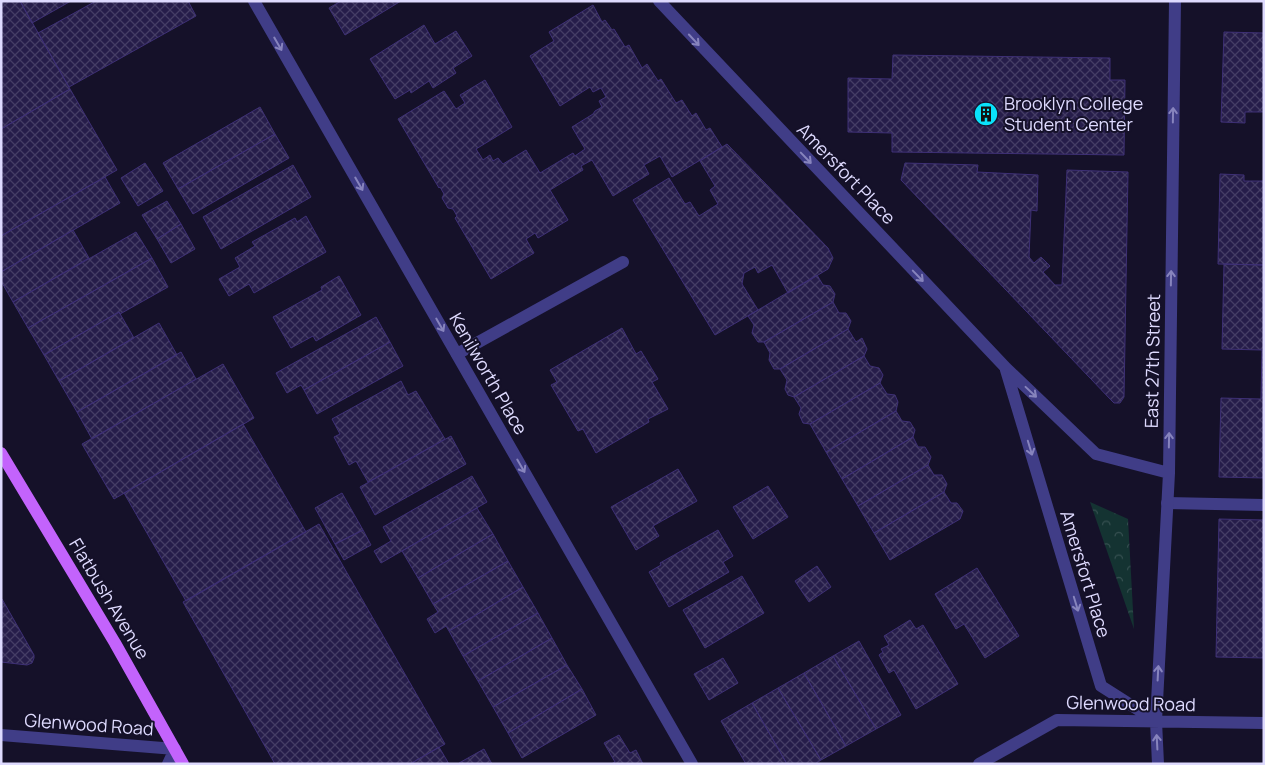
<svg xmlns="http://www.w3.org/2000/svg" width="1265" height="765" font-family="Manrope,sans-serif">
  <defs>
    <pattern id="forest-crowns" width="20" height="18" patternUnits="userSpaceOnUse" patternTransform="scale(1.25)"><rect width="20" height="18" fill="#143332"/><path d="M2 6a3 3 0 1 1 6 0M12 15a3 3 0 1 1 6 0" fill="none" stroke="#365051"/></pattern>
    <pattern id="building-cross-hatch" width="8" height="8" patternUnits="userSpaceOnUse" patternTransform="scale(1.25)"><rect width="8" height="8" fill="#261d4a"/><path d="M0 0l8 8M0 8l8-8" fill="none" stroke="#453d65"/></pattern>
  </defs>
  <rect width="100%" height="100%" fill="#151129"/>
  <path fill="url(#forest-crowns)" d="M1090 502 1128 519 1134 629Z"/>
  <path fill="url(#building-cross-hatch)" stroke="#3e3076" d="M1 1H20L70 89 1 129Z
    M20 1H71L32 23Z
    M96 1H188L196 16 69 87 38 33Z
    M341 1H401L345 35 329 8Z
    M593 5 602 22 605 20 612 30 614 29 625 47 629 45 642 68 647 64 658 81 661 79 676 103 682 100 692 116 696 113 706 130 710 128 722 147 672 177 660 156 644 165 649 174 613 196 592 160 581 166 583 170 550 190 568 220 538 238 535 233 526 239 534 253 491 279 455 218 457 216 453 209 448 208 442 198 444 194 440 187 439 188 398 119 444 91 456 109 465 103 460 95 485 80 512 127 476 149 483 160 490 155 493 161 498 158 503 164 526 150 540 173 573 153 575 156 585 149 572 127 593 114 595 111 602 107 599 101 606 97 601 88 593 92 590 87 560 106 530 56 554 41 549 32Z
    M424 25 435 44 456 31 472 56 453 68 456 73 433 88 429 81 411 93 410 90 395 99 370 59Z
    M1224 32 1264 33V112H1245V123L1221 122Z
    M893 55 1110 58V80H1125L1124 155 892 152V133L848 132V78L892 79Z
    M70 89 117 170 1 236V129Z
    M260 107 275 134 178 189 163 163Z
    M275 134 289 158 193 214 178 189Z
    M727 144 828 248 833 258 828 269 788 293 772 265 758 273 755 267 744 273 742 284 758 310 715 335 633 200 669 178 685 204 690 202 699 216 718 204 710 190 715 186 700 161Z
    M145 163 163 191 138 206 121 178Z
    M905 163 978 165 977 172 1038 175 1037 211 1031 210 1029 257 1034 263 1041 257 1050 266 1043 272 1055 285H1062L1067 170 1128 172 1124 397 1120 403H1114L1111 400 901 180Z
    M293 165 311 197 221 249 203 217Z
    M1220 174 1244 175V181H1264V265L1218 264Z
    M105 177 120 203 1 272V236Z
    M167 201 181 224 157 239 142 215Z
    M306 216 326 252 254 293 249 284 229 296 219 279 240 267 235 258 255 246 252 242 295 218 297 222Z
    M181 224 195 249 171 263 157 239Z
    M73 230 89 258 13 302 1 281V272Z
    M136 232 152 258 28 328 13 302Z
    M152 258 168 287 120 314 119 312 44 355 28 328Z
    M1224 264 1264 265V478L1219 477 1221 398 1261 399 1262 350 1222 349Z
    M817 275 823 285 830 286 835 294 833 302 764 342H758L752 333 754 325 748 316Z
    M339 276 361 315 316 341 313 336 291 348 273 317 322 290 321 287Z
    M833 302 839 313H846L851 321 848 329 780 369H774L769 360 770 353 764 342Z
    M119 312 134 338 59 381 44 355Z
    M376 317 390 342 304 390 301 385 287 393 276 373Z
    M159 323 177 355 77 412 59 381Z
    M622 328 636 354 641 351 658 379 652 382 668 409 648 419 649 422 596 453 583 429 578 431 551 385 557 382 550 370Z
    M848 329 856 342 862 338 867 349 864 356 794 397 788 395 785 389 787 380 780 369Z
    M390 342 403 366 317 414 304 390Z
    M181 352 196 379 92 439 77 412Z
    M864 356 870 366 879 368 883 375 880 383 810 424 803 423 799 414 801 408 794 397Z
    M223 364 254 418 114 499 82 444Z
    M401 381 408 395 416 391 445 439 368 482 356 461 349 465 334 437 340 434 332 419Z
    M880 383 887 394 895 395 898 402 896 411 826 452 810 424Z
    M896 411 902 421 910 422 915 430 913 437 842 479 826 452Z
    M243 424 306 532 186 601 124 493Z
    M451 436 466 464 375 515 360 487Z
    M913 437 918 447H925L931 457 928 465 858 506 842 479Z
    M928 465 934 475H942L947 484 944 492 874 533 858 506Z
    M678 469 697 501 653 526 659 536 636 550 611 507Z
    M472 476 487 502 381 563 374 551 391 541 383 527Z
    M768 486 788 517 753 539 733 507Z
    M944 492 951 503H957L963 511 960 519 890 560 874 533Z
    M342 493 363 530 335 544 315 508Z
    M477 508 493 534 418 578 402 551Z
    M1219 519 1264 520V658L1216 657Z
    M319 524 445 744 410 764H275L183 602Z
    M363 530 371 545 344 560 335 544Z
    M718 530 733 556 723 562 729 572 669 607 649 572 661 565 660 563Z
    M493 534 508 561 433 604 418 578Z
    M508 561 523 587 449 631 446 626 435 633 427 619 438 612 433 604Z
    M817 566 831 587 809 602 795 581Z
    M977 568 1019 636 985 658 964 624 956 629 935 594Z
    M742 576 764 613 705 648 683 610Z
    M523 587 538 613 463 656 449 631Z
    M2 599 34 655V658L32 663 27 665 1 662Z
    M538 613 552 638 478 681 463 656Z
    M910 620 916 629 923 625 958 684 916 709 894 670 889 673 879 655 883 652 881 649 889 645 884 636Z
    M552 638 567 665 493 707 478 681Z
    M859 641 901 715 876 729 833 656Z
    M833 656 876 729 846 746 804 673Z
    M723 658 738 683 709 700 694 674Z
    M567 665 582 689 508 733 493 707Z
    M804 673 846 746 821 760 778 688Z
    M778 688 821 760 815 764H787L752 703Z
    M582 689 596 715 522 758 508 733Z
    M752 703 787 764H746L721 721Z
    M619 735 630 753 636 750 643 764H611L615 762 604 743Z
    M439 747 449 764H410Z
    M484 749 492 764H460L459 763Z"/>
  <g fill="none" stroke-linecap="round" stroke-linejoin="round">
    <path stroke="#403d87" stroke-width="12" d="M457 354 623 262
      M1167 503 1264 505"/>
    <path stroke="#403d87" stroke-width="12" d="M254 1 692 764
      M659 1 1006 368 1096 454 1169 473
      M1006 370 1101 686 1156 721
      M1 735 175 749 168 764
      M979 764 1057 720 1264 723
      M1158 764 1156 721 1169 473 1175 1"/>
    <path stroke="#c363fc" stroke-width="12" d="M1 453 115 643 183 764"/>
  </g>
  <defs><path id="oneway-shaft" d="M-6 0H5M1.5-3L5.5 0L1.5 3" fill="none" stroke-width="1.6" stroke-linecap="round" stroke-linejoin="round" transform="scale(1.25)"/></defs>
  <g stroke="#8784bd">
    <use href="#oneway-shaft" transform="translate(694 40) rotate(47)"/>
    <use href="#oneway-shaft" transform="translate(278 44) rotate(60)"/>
    <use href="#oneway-shaft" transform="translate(1173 115) rotate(-89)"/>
    <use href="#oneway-shaft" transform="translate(806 158) rotate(46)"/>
    <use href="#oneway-shaft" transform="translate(359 184) rotate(60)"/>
    <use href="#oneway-shaft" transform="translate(918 276) rotate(46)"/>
    <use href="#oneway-shaft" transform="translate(1171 278) rotate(-89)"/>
    <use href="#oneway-shaft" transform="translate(440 325) rotate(60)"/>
    <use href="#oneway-shaft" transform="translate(1031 392) rotate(43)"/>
    <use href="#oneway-shaft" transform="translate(1169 440) rotate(-89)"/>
    <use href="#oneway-shaft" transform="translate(1030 448) rotate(73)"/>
    <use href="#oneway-shaft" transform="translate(521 466) rotate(60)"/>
    <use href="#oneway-shaft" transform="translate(1076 604) rotate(73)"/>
    <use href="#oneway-shaft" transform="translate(1158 673) rotate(-87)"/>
    <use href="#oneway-shaft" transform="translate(1157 742) rotate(-93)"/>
  </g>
  <defs>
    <g id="building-disc" transform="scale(1.25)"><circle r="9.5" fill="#0ae2fa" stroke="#151129"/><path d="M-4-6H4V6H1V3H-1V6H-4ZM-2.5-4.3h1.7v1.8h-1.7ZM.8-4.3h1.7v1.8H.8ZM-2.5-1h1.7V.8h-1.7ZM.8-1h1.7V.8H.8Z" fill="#111"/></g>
  </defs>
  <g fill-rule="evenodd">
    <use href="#building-disc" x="986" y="114"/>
  </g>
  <g text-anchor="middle" stroke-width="4" stroke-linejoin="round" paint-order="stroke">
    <g font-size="18" fill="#dedafe" stroke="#151129" text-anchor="start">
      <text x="1004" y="110">Brooklyn College<tspan x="1004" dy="21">Student Center</tspan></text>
    </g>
    <g font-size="18" fill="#dedafe" stroke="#151129">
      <text transform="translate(846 174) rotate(46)" y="6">Amersfort Place</text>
      <text transform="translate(1153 361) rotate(-89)" y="6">East 27th Street</text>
      <text transform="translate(488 374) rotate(60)" y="6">Kenilworth Place</text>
      <text transform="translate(1085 574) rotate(73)" y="6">Amersfort Place</text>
      <text transform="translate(109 599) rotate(59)" y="6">Flatbush Avenue</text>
      <text transform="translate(1131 704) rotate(1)" y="6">Glenwood Road</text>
      <text transform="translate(89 725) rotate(4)" y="6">Glenwood Road</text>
    </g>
  </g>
  <rect width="1265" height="765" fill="none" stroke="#dedafe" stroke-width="5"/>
</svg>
